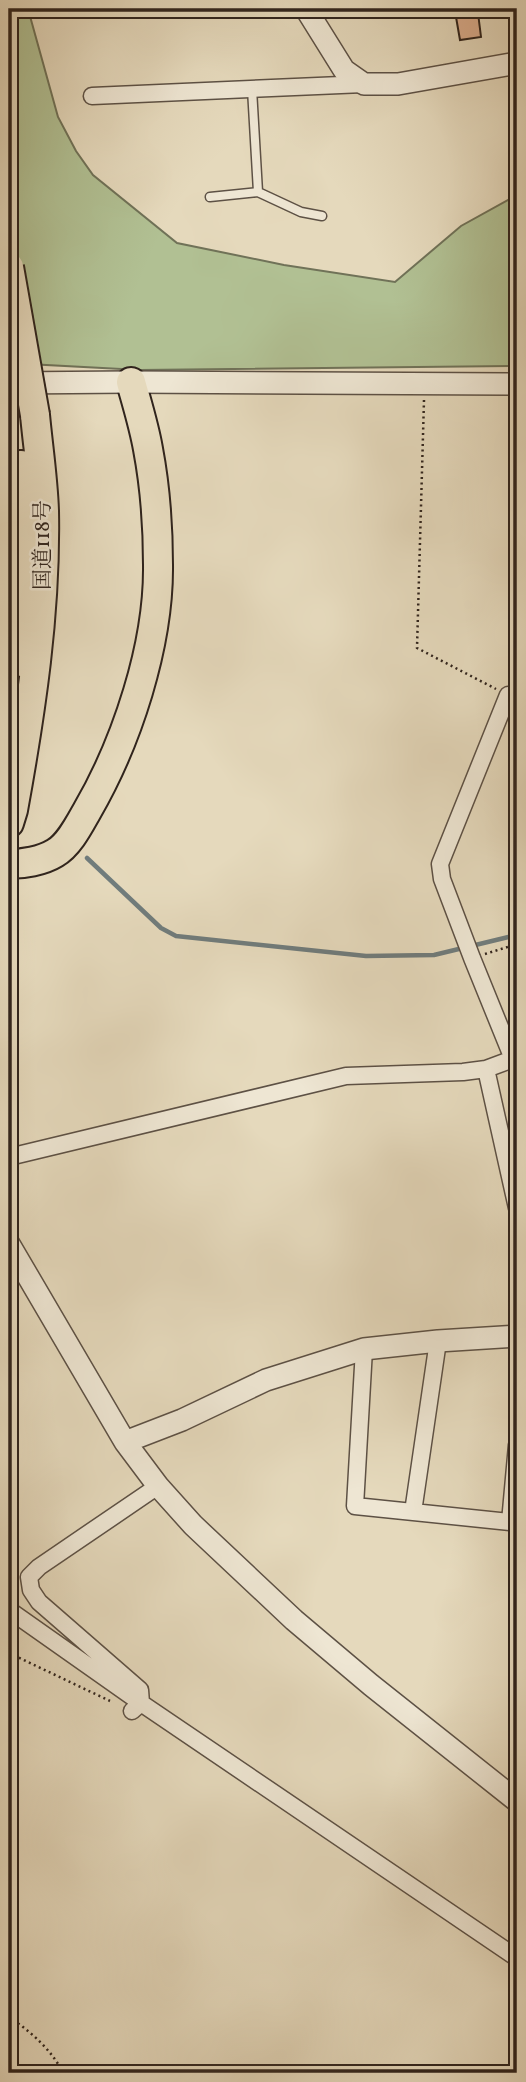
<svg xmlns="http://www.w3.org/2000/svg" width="526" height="2082" font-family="Vollkorn,'Noto Serif JP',serif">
  <rect width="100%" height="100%" fill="#e5d9bc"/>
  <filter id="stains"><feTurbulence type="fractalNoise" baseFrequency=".00286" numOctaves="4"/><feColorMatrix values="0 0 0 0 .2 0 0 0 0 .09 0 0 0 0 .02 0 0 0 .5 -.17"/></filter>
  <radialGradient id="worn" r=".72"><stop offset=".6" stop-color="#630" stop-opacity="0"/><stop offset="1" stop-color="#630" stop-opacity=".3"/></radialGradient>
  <path fill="#b1c093" stroke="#707258" stroke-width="2" d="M9 9H28L58 117 76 151 93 175 177 243 284 265 395 282 461 226 517 195V366L140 370 9 363Z"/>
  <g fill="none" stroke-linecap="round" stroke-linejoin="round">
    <path stroke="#707c7c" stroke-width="4.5" d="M87 858 161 928 176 936 366 956 434 955 517 935"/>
  </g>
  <path fill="#dcae8e" stroke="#30241d" stroke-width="2" d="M478 13 481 37 460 40 456 17Z"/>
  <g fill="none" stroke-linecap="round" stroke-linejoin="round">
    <g stroke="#5d5145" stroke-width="11">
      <path id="service" d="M252 89 258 192 301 212 322 216
        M210 197 258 192"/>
    </g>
    <g stroke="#5d5145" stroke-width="19">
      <path id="minor" d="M92 96 364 84
        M517 699 508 695 440 864 442 879 472 958 513 1059 517 1062
        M486 1069 517 1208
        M9 1157 346 1076 463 1072 486 1069 513 1059
        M364 1349 355 1506 510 1522 517 1445
        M413 1512 438 1341
        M9 1610 141 1703 517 1958
        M132 1711 141 1703 140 1690 39 1602 31 1590 29 1577 39 1567 158 1486"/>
    </g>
    <g stroke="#5d5145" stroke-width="24">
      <path id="tertiary" d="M306 9 344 70 364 84H398L517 63
        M9 383 131 382 517 384
        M9 1244 125 1442 158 1486 193 1525 294 1620 371 1685 517 1801
        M125 1442 182 1420 266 1380 364 1349 438 1341 517 1336"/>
    </g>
    <g stroke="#30241d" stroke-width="32">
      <path id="trunk" d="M18 662C25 597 26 530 21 465
        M9 823 13 810C31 711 46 612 44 511 43 479 38 447 35 415
        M9 864C23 864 42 861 55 853 69 845 79 825 87 811 127 742 159 645 158 565 158 526 155 486 148 449 144 426 137 404 131 382"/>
    </g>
    <path stroke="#30241d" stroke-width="2.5" stroke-dasharray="2 3.5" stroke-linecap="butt" d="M424 400 417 648 496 689
      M485 954 517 944
      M9 1563 18 1569
      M9 1653 110 1701
      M9 2017C30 2031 52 2050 63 2073"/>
    <use href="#service" stroke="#eee6d3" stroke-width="8"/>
    <use href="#minor" stroke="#eee6d3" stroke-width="16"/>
    <use href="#tertiary" stroke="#eee6d3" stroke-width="21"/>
    <use href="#trunk" stroke="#e5d9bc" stroke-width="28"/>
    <g stroke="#30241d" stroke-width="32" stroke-linecap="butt">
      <path id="trunk-bridge" d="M9 267 35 415"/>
    </g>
    <use href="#trunk-bridge" stroke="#e5d9bc" stroke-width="28"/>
  </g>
  <g text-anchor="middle" stroke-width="5" stroke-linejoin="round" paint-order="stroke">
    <g font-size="21" fill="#30241d" stroke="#eee6d3">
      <text transform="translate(42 545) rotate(-90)" y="7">国道118号</text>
    </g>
  </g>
  <rect width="526" height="2082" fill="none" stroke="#e5d9bc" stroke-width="35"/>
  <rect x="10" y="10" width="505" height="2061" fill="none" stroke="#30241d" stroke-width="3.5"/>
  <rect x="18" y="18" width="491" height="2047" fill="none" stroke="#30241d" stroke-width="2"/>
  <rect width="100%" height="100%" filter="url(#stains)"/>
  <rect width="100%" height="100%" fill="url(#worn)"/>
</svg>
